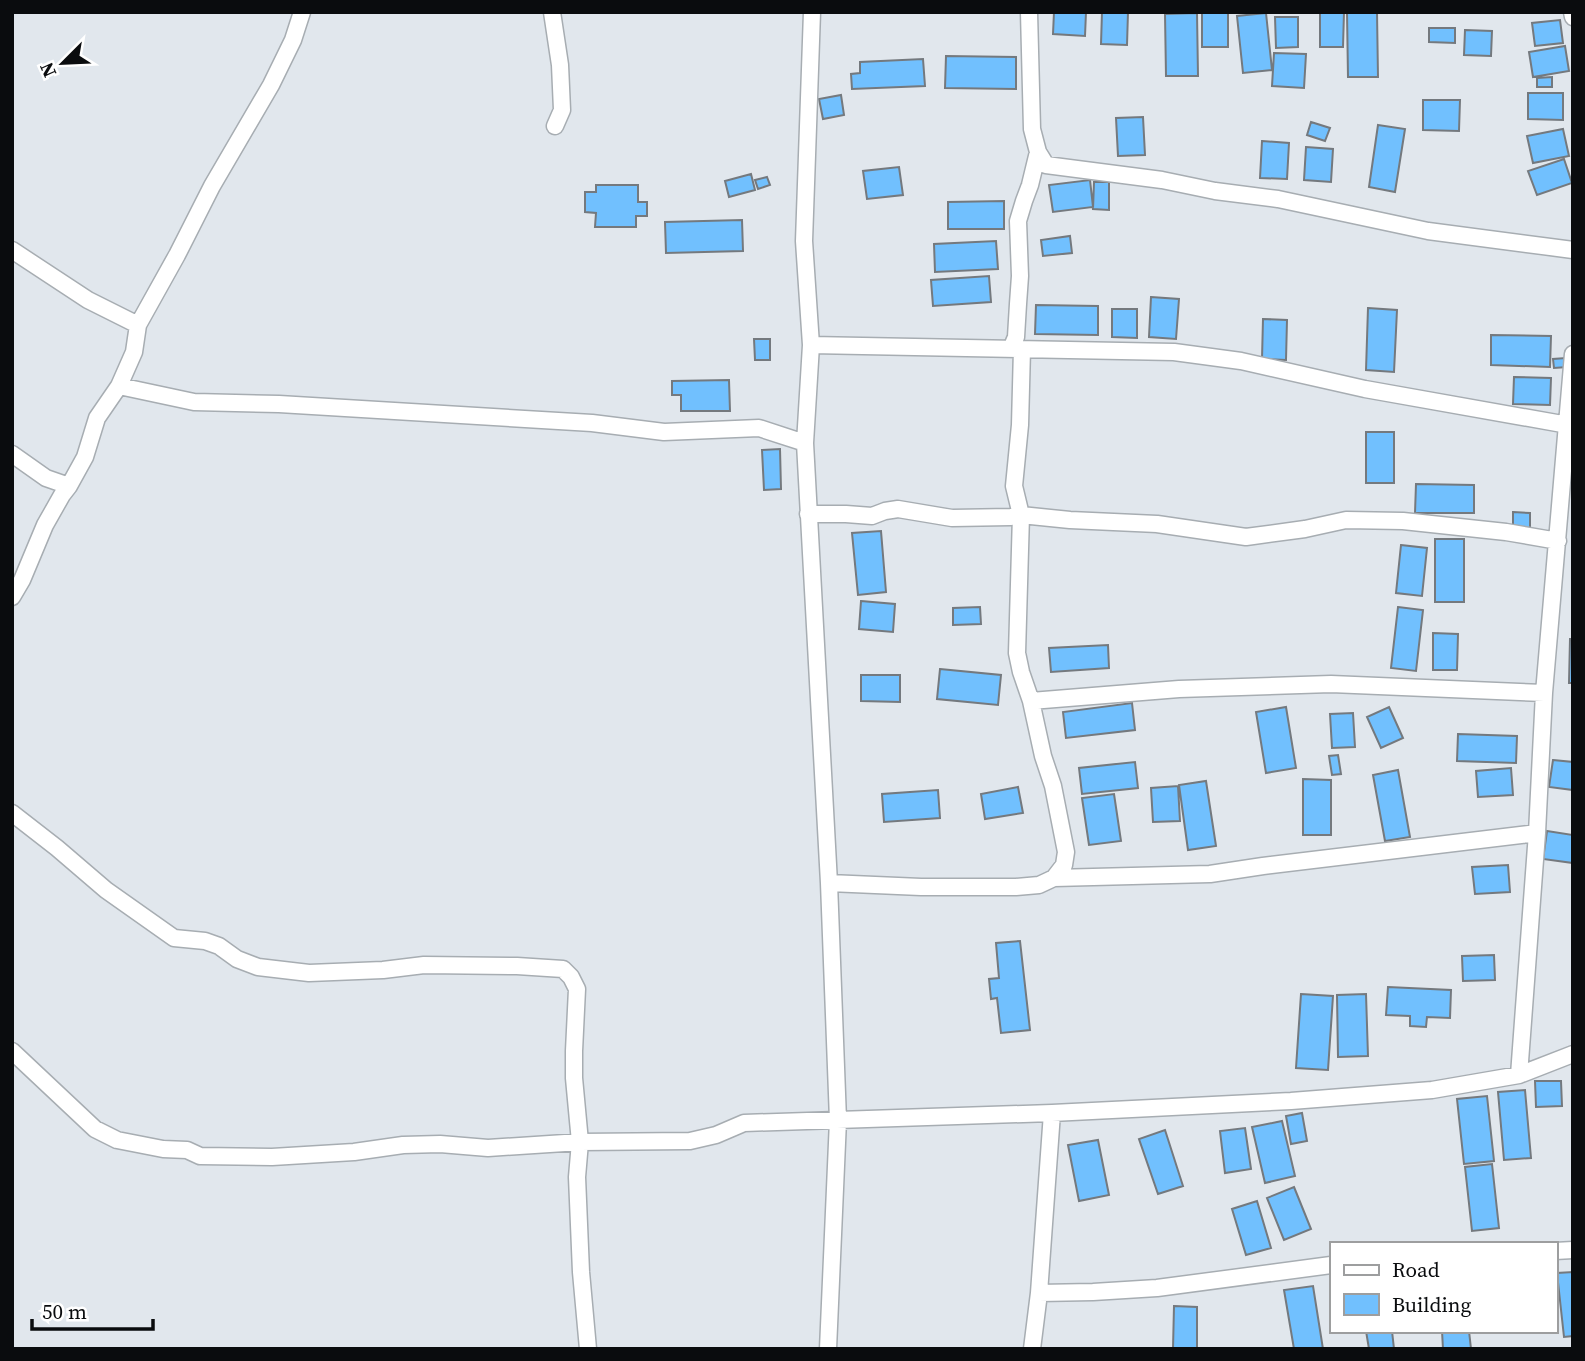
<svg xmlns="http://www.w3.org/2000/svg" width="1585" height="1361" font-family="'Source Serif 4',serif">
  <rect width="100%" height="100%" fill="#e1e7ed"/>
  <path fill="#71c0fe" stroke="#74797e" stroke-width="2" d="M1054 12H1086L1085 36 1053 34Z
    M1102 12H1128L1127 45 1101 44Z
    M1320 12H1344L1343 47H1320Z
    M1347 12H1377L1378 77H1348Z
    M1197 13 1198 76H1166L1165 14Z
    M1202 13H1228V47H1202Z
    M1266 13 1272 70 1243 73 1237 16Z
    M1275 17H1298V47L1276 48Z
    M1560 20 1563 43 1535 46 1532 23Z
    M1429 28H1455V43L1429 42Z
    M1465 30 1492 31 1491 56 1464 55Z
    M1565 46 1569 71 1533 77 1529 52Z
    M1274 53 1306 54 1304 88 1272 86Z
    M946 56 1016 57V89L945 88Z
    M923 59 925 86 852 89 851 74 860 73V62Z
    M1552 77V87H1537V78Z
    M1528 93H1563V120L1528 119Z
    M841 95 844 115 823 119 819 99Z
    M1423 100H1460L1459 131 1423 130Z
    M1143 117 1145 155 1118 156 1116 118Z
    M1311 122 1330 128 1325 141 1307 135Z
    M1378 125 1405 129 1395 192 1369 187Z
    M1563 129 1569 156 1533 163 1527 136Z
    M1262 141 1289 143 1287 179 1260 178Z
    M1306 147 1333 149 1331 182 1304 180Z
    M1564 159 1572 183 1537 195 1528 171Z
    M899 167 903 195 867 199 863 171Z
    M751 174 755 190 729 197 725 181Z
    M767 177 770 185 758 189 755 180Z
    M1090 180 1093 207 1053 212 1049 185Z
    M1094 182H1109V210L1093 209Z
    M596 185H638V202H647V216H636V227H595L596 213 585 212V192H596Z
    M1004 201V229H948V202Z
    M742 220 743 251 666 253 665 222Z
    M1070 236 1072 253 1043 256 1041 240Z
    M996 241 998 269 935 272 934 244Z
    M989 276 991 302 933 306 931 280Z
    M1151 297 1179 299 1176 339 1149 337Z
    M1036 305 1098 306V335L1035 334Z
    M1368 308 1397 310 1394 372 1366 370Z
    M1112 309H1137V338L1112 337Z
    M1263 319 1287 320 1286 360 1262 359Z
    M1491 335 1551 336 1550 367 1491 365Z
    M754 339H770V360H755Z
    M1566 358 1567 367 1554 368 1553 359Z
    M1514 377 1551 378 1550 405 1513 404Z
    M729 380 730 411H681V395H672V381Z
    M1366 432H1394V483H1366Z
    M780 449 781 489 764 490 762 450Z
    M1416 484 1474 485V513H1415Z
    M1513 512 1530 513V529L1513 528Z
    M881 531 886 592 858 595 852 533Z
    M1435 539H1464V602H1435Z
    M1401 545 1427 548 1422 596 1396 593Z
    M861 601 895 604 893 632 859 629Z
    M980 607 981 624 953 625V608Z
    M1398 607 1423 610 1416 671 1391 668Z
    M1433 633 1458 634 1457 670H1433Z
    M1570 639H1573V683H1569Z
    M1108 645 1109 668 1051 672 1049 648Z
    M940 669 1001 675 998 705 937 699Z
    M861 675H900V702L861 701Z
    M1132 703 1135 730 1066 738 1063 712Z
    M1286 707 1296 768 1266 773 1256 712Z
    M1389 707 1403 738 1381 748 1367 717Z
    M1353 713 1355 747 1332 748 1330 714Z
    M1458 734 1517 736 1516 763 1457 761Z
    M1338 755 1341 774 1332 775 1329 756Z
    M1553 760 1573 762V790L1549 787Z
    M1135 762 1138 788 1082 794 1079 768Z
    M1511 768 1513 795 1478 797 1476 771Z
    M1398 770 1410 837 1385 841 1373 775Z
    M1303 779 1331 780V835H1303Z
    M1206 781 1216 846 1188 850 1179 785Z
    M1178 786 1180 821 1153 822 1151 788Z
    M1018 787 1023 813 985 819 981 794Z
    M938 790 940 818 884 822 882 794Z
    M1114 794 1121 841 1089 845 1082 798Z
    M1547 831 1573 835V863L1543 859Z
    M1508 865 1510 892 1475 894 1472 867Z
    M1020 941 1030 1030 1001 1033 997 998 991 999 989 979 999 978 996 943Z
    M1494 955 1495 980 1463 981 1462 956Z
    M1388 987 1451 990 1450 1018 1427 1017 1426 1027 1410 1026V1016L1386 1015Z
    M1301 994 1333 996 1328 1070 1296 1068Z
    M1366 994 1368 1056 1338 1057 1337 995Z
    M1535 1081H1561L1562 1106 1536 1107Z
    M1525 1090 1531 1158 1504 1160 1498 1092Z
    M1487 1096 1494 1161 1464 1164 1457 1099Z
    M1302 1113 1307 1141 1291 1144 1286 1116Z
    M1282 1121 1295 1176 1265 1183 1252 1127Z
    M1245 1128 1251 1169 1225 1173 1220 1131Z
    M1165 1130 1183 1186 1158 1194 1139 1139Z
    M1098 1140 1109 1195 1079 1201 1068 1145Z
    M1492 1164 1499 1228 1472 1231 1465 1167Z
    M1294 1187 1311 1229 1284 1240 1267 1198Z
    M1257 1201 1271 1248 1246 1255 1232 1209Z
    M1573 1272V1336L1564 1337 1557 1273Z
    M1313 1286 1323 1349H1294L1284 1290Z
    M1174 1306 1197 1307V1349H1173Z
    M1366 1331H1392L1394 1349H1369Z
    M1442 1331H1469L1471 1349H1443Z"/>
  <g fill="none" stroke-linecap="round" stroke-linejoin="round">
    <g stroke="#a7adb2" stroke-width="19">
      <path id="street" d="M552 12 560 65 562 110 555 126
        M812 12 804 241 811 345 805 443 829 883 838 1120 828 1349
        M1029 12 1032 129 1038 152 1046 165 1162 180 1215 191 1278 199 1428 231 1573 250
        M1572 12 1573 17
        M12 250 88 300 138 325
        M811 345 1174 352 1241 361 1365 389 1568 425
        M1011 349 1016 337 1018 304 1020 276 1018 221 1024 201 1030 185 1038 152
        M1022 349 1020 425 1014 486 1021 515 1017 653 1021 672 1031 701 1179 689 1331 684 1544 693
        M119 386 194 402 279 404 592 423 664 432 759 428 805 443
        M12 454 46 478 69 486
        M808 514H846L872 516 885 511 898 509 952 518 1011 517 1021 515 1070 520 1157 524 1246 537 1305 529 1346 520 1403 521 1506 532 1558 541
        M12 597 22 580 45 525 62 495 69 486 85 457 97 418 119 386 134 352 138 325 177 255 212 186 271 85 293 40 302 12
        M12 813 57 848 106 890 174 938 205 941 219 946 237 959 258 967 309 973 383 970 424 965 517 966 563 969 571 977 577 989 574 1051V1078L580 1142 577 1177 581 1272 588 1349
        M1054 878 1210 874 1263 866 1537 833
        M829 883 921 887H1016L1039 885 1054 878 1064 865 1066 852 1053 786 1043 756 1031 701
        M12 1051 95 1129 117 1140 163 1149 187 1150 200 1156 272 1157 354 1152 403 1145 440 1144 488 1148 580 1142 690 1141 716 1135 744 1123 1052 1113 1291 1101 1432 1090 1519 1075 1573 1054
        M1519 1075 1537 833 1544 693 1573 354
        M1555 1251 1573 1250
        M1039 1293 1093 1292 1157 1288 1331 1265
        M1032 1349 1039 1293 1052 1113"/>
    </g>
    <use href="#street" stroke="#fff" stroke-width="16"/>
  </g>
  <rect width="1585" height="1361" fill="none" stroke="#0a0c0e" stroke-width="28"/>
  <rect x="1330" y="1242" width="228" height="91" fill="#ffffff" stroke="#9d9e9f" stroke-width="2"/>
  <rect x="1344" y="1265" width="35" height="10" fill="#ffffff" stroke="#9d9e9f" stroke-width="2"/>
  <text x="1392" y="1277" font-size="21" fill="#0a0c0e">Road</text>
  <rect x="1344" y="1294" width="35" height="21" fill="#71c0fe" stroke="#9d9e9f" stroke-width="2"/>
  <text x="1392" y="1312" font-size="21" fill="#0a0c0e">Building</text>
  <g transform="translate(63 63) rotate(246)" stroke="#ffffff" stroke-width="5" paint-order="stroke">
  <path d="M0-5L12 26L0 18L-12 26Z" fill="#0a0c0e"/>
  <text y="-10" font-size="19" font-weight="bold" text-anchor="middle" fill="#0a0c0e">N</text>
  </g>
  <path d="M32 1319v10h121v-10" fill="none" stroke="#0a0c0e" stroke-width="3.5"/>
  <text x="42" y="1319" font-size="21" fill="#0a0c0e" stroke="#ffffff" stroke-width="5" paint-order="stroke">50 m</text>
</svg>
